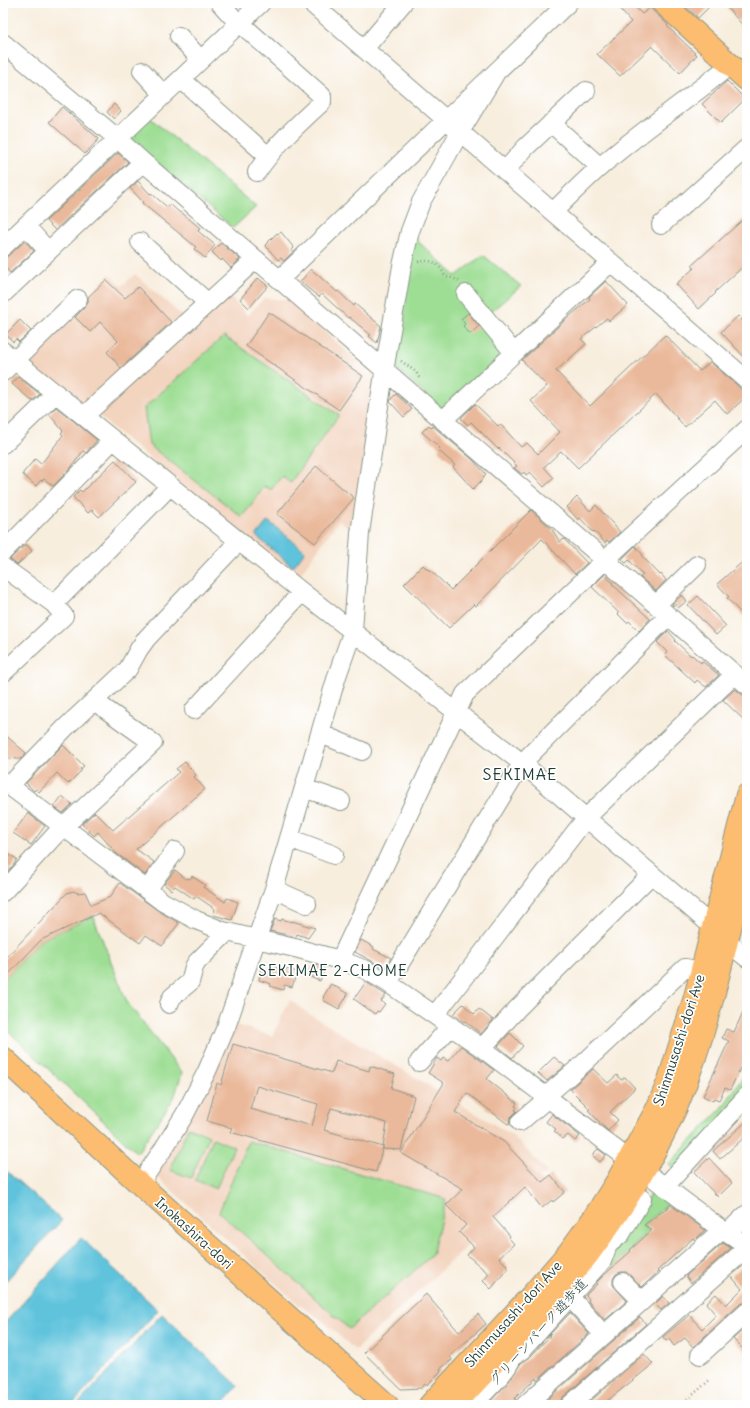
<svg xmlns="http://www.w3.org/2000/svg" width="750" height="1408" font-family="Delius,'Klee One',sans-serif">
  <rect width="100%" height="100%" fill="#fff"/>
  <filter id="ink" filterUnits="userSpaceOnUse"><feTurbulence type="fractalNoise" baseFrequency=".025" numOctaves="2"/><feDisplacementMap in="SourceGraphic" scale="8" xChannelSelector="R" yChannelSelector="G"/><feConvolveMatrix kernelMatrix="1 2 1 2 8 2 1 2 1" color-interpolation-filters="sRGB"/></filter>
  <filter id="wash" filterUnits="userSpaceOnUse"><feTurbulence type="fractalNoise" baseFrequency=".012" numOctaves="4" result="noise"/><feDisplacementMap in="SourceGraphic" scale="16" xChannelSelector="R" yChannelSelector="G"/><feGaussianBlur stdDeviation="0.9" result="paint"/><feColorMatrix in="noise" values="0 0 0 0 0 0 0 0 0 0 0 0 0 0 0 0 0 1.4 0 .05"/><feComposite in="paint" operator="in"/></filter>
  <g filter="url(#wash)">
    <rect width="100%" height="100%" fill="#f8eede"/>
    <path fill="#f3d4bf" d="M110 274 122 286 135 274 183 317 89 402 77 403 27 363V354Z
      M227 294 248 316 264 298 289 300 378 379 356 533 339 520 296 580 101 418V410Z
      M290 1000 309 1014 512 1135 547 1172 355 1350 324 1322 297 1303 153 1173 233 1024 272 1036Z"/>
    <path fill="#9ede94" stroke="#5e8e64" d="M149 117 256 207 233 228 131 141 130 135Z
      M412 236 456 276 483 255 521 286 488 314 516 344 444 411 390 363Z
      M224 336 339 415 290 483 282 476 271 490 265 486 242 517 149 445 144 408Z
      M93 916 127 1002 182 1073 174 1098 137 1153 3 1026V980L41 940Z
      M747 1071V1102L682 1175 669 1164 722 1108Z
      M188 1127 209 1136 191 1178 170 1170Z
      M213 1138 234 1147 216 1189 195 1180Z
      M248 1141 446 1199 432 1255 349 1329 219 1212Z
      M663 1191 673 1200 646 1223 644 1226 649 1231 579 1300 646 1202 650 1194Z"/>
    <path fill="#5ec3dc" stroke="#3e8088" d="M268 521 305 551 293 567 256 536Z
      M3 1168 62 1220 3 1284Z
      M81 1238 158 1310 72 1405H13L3 1395V1325Z
      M162 1314 238 1386 221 1405H77Z"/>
    <g id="blocks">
      <path fill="#eab89a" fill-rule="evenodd" d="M614 3H631L642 14 650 8 668 25 667 26 697 55 680 73 652 46 620 76 597 54 631 22Z
        M682 3H713L698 18Z
        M723 3H747V30Z
        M727 81 745 99 721 123 702 104Z
        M114 104 121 111 114 119 107 112Z
        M62 107 99 139 85 154 49 122Z
        M118 153 128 162 55 230 46 221Z
        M138 181 150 194 151 193 167 207 170 204 180 213 181 212 200 228 198 231 215 245 205 258 194 249 196 247 142 203 143 202 130 188Z
        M747 216V263L715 292 716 293 699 309 676 284 694 268 692 265Z
        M281 232 294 248 292 250 293 252 284 261 281 258 278 260 265 245 277 233 278 234Z
        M25 241 34 251 10 273 3 265V260Z
        M221 243 240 259 231 268 222 259 221 261 212 252Z
        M311 269 337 292 338 291 354 306 355 304 381 326 377 343 369 336 371 335 349 317 348 318 322 294 319 297 300 282Z
        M258 278 268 286 249 308 240 299Z
        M106 280 125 298 138 287 171 322 121 368 107 352 118 341 100 322 90 332 75 317 86 306 88 302V297Z
        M606 281 628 305 609 321 607 318 581 339 586 344 556 371 590 406 665 335 700 371 710 362 736 384 747 396 727 414 715 400 685 427 656 394 578 468 561 451 544 467 554 478 544 487 530 472 526 475 524 472 522 474 514 468 517 466 499 448 498 449 471 422 468 425 461 418 475 404 498 426 500 424 521 447 527 443 538 454 560 432 531 401 547 386 522 360 564 321 590 299 589 297Z
        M269 312 363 376 339 410 246 346Z
        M468 313 479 326 470 334 463 326 465 324 461 319Z
        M747 315V360L721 332 738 316 742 320Z
        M20 320 31 331 19 342 16 339 13 342 6 334Z
        M18 377 40 394 32 401 12 384Z
        M396 394 412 409 404 417 390 402 391 399Z
        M56 407 97 440 86 453 83 451 70 469 53 486 44 479 42 481 41 480 36 486 23 475V473L35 459 41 464 63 435 61 433 63 431 49 414Z
        M429 425 432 428 433 426 472 459 486 474 483 477 484 478 473 489 453 467 455 465 438 450 440 448 422 432Z
        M115 460 136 482 99 517 92 510 88 513 73 497 80 490 82 492Z
        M316 466 354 498 315 543 277 514Z
        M577 497 590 511 596 505 620 532 609 542 607 540 605 543 594 531 593 532 580 518 578 520 567 507Z
        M531 510 551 528 560 542 564 539 587 563 575 574 542 539 476 606 474 604 449 628 404 584 423 565 428 570 429 569 451 590Z
        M26 544 32 551 17 565 10 559Z
        M635 546 643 555 642 556 660 575 661 574 666 580 656 591 640 577 643 575 629 560 626 563 622 559Z
        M747 558V620L727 598 729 597 717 584Z
        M604 575 613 583 612 584 650 619 639 631 629 621 627 623 618 614 619 613 592 587Z
        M682 595 687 601 678 608 675 604 673 606 672 604Z
        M698 596 726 626 716 635 688 605Z
        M668 631 676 640 675 641 691 656 692 655 701 663 702 661 719 675 706 687 697 680 695 683 665 655 667 652 657 642Z
        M735 689 747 698V723L723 700Z
        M3 733 26 753 21 759 3 758Z
        M63 745 84 766 80 769 82 770 68 784 57 773 39 792 36 789 34 791 26 783Z
        M185 762 196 775 194 777 205 789 136 849 154 862 145 875 116 853 98 832 94 836 82 824 95 812 113 830 179 772 176 769Z
        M62 796 72 804 63 813 54 807Z
        M28 813 45 826 31 845 13 833Z
        M3 851 17 859 13 866 3 876Z
        M175 870 186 879 188 878 190 879 192 876 205 885 203 887 225 902 227 898 238 902 232 920 213 915 215 909 196 896 194 899 175 886 171 890 164 884Z
        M120 883 157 910 179 923 162 946 146 935 140 943 99 913 41 940 3 980V961L67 893 73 891 78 893 85 892 91 905 110 897Z
        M275 919 281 921 282 919 292 922V921L315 928 308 938 297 934 296 937 270 931Z
        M361 940 374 947 373 949 391 958 385 968 355 952Z
        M316 964 325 968 320 981 308 976 312 966 315 967Z
        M274 967 283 970V968L297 972 292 987 284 985 283 990 270 986 271 984 259 980 262 968 273 972Z
        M366 982 386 995 381 1001 385 1004 379 1012 377 1011 375 1014 354 999Z
        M331 984 348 994 339 1009 323 1000 324 998 323 997Z
        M747 1003V1054L730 1090 725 1088 719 1100 714 1098 713 1101 703 1096 729 1041 722 1038 726 1029 734 1032Z
        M463 1004 474 1014 479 1009 493 1020 481 1034 465 1021 464 1022 453 1014Z
        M510 1033 523 1046 512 1058 498 1046Z
        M233 1044 332 1073 336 1061 369 1071 370 1066 395 1074 391 1088 414 1096 401 1150 383 1149V1147L376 1172 230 1132 232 1128 207 1121 217 1083 221 1085ZM257 1086 318 1104 312 1126 250 1109ZM331 1108 387 1123 383 1147 324 1130Z
        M461 1046 494 1070 487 1079 517 1103 515 1106 517 1107 515 1110 517 1111 510 1118 509 1125 467 1093 455 1112 504 1142 542 1182 551 1175 565 1192 553 1202 552 1200 542 1208 525 1187 493 1217 510 1236 509 1238 514 1244 499 1258 507 1265 506 1267 508 1268 491 1289 483 1281 489 1274 467 1255 474 1247 459 1232 466 1225 446 1205 463 1189 401 1153 444 1083 428 1073 437 1058 441 1061 443 1058 448 1061Z
        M554 1057 565 1066 547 1081 538 1073Z
        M593 1069 608 1083 617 1075 621 1080 625 1077 635 1088 610 1112 618 1120 608 1131 588 1110 590 1109 570 1089Z
        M552 1114 580 1136 575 1141 568 1135 563 1139 554 1131 556 1129 546 1122Z
        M747 1121V1135L720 1159 713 1151Z
        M598 1149 606 1155 600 1162 592 1155Z
        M709 1158 732 1183 718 1197 694 1172Z
        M671 1205 705 1230 695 1240 693 1238 657 1271 658 1272 642 1287 626 1272H621L616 1274 613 1279V1285L627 1301 605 1320 588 1301 589 1299 586 1295 597 1284 596 1283 603 1276 631 1251 630 1250 652 1230 644 1225Z
        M723 1243 731 1248 691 1283 686 1276Z
        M745 1264 747 1266V1302L740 1304 693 1347 685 1338 674 1346 669 1339 666 1341 663 1337 689 1315 702 1329 716 1315 706 1303 716 1294 726 1305 742 1289 731 1276Z
        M426 1294 459 1332 478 1314 486 1324 450 1356 452 1360 440 1369 441 1371 427 1385 425 1384 422 1388 401 1389 364 1353Z
        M663 1296 669 1303 661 1310 655 1304Z
        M570 1313 589 1334 537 1380 536 1378 514 1399 516 1400 515 1405H487L509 1381 521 1363 529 1358 550 1336 549 1335Z
        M640 1317 646 1324 563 1397 560 1401V1405H541Z
        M745 1328 747 1330V1353L733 1339Z
        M644 1354 653 1364 602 1405H586Z"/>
    </g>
  </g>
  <g filter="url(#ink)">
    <use href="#blocks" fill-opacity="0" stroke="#8c9689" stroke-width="1"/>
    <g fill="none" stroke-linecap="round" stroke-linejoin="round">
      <g stroke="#8c9689" stroke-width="20">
        <path id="minor" d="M220 3 239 24
          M311 3 747 380
          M240 23 322 96V102C298 124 275 145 257 172
          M179 36 201 60
          M3 43 118 139 143 162 605 560 747 685
          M364 49 403 3
          M142 71 164 95
          M181 79 268 156
          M551 123 600 167
          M505 171 526 147 586 91
          M553 212C568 197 583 182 600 167 641 131 688 100 730 65
          M661 225 747 148
          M26 226 48 251
          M140 242 208 303
          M3 247 261 3
          M280 279 568 3
          M3 294 143 162
          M466 294 514 353
          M3 351 302 592 522 763 713 927
          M3 372 78 299
          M84 416 256 259
          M443 420 611 262
          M3 444 56 393
          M3 552 113 440
          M3 567 54 604 64 616 3 673
          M54 604 170 486
          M656 605 697 565
          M194 710 302 592
          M321 734 362 751
          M3 781 163 902 196 920 223 931 299 949 340 960 366 970 388 983 482 1048 722 1230 747 1246
          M9 786 67 726 128 669 139 649 147 638 239 541
          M304 788 341 801
          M289 838 334 855
          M274 889 307 904
          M147 890 175 851
          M3 892 56 834 153 743 94 701
          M745 914 747 912
          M726 941 747 958
          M340 960 465 694 605 560 747 429
          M388 983 522 763 668 616
          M169 1004 172 997 190 982 194 967 197 962 227 932
          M435 1015 586 818 735 674
          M482 1048 517 1009 651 875
          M419 1062 451 1026
          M546 1096 584 1063 685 968 691 969
          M520 1122 548 1098
          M670 1181 747 1096
          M142 1186 147 1173 164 1148 185 1114 207 1071 226 1027 274 889 337 676 353 630 360 533 386 360 402 266 410 231 421 202 460 132 495 74
          M727 1233 747 1214
          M623 1282 642 1301
          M569 1296 604 1335
          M700 1355 747 1312
          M472 1405C483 1394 495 1383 505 1370 511 1363 511 1355 521 1351L602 1261 608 1245 621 1234 642 1199
          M525 1405 722 1230
          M570 1405 747 1248"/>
      </g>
      <g stroke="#8c9689" stroke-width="24">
        <path id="major" d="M663 3 747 80
          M3 1058 142 1186 387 1405
          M430 1405 531 1296 569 1252 593 1219 616 1183 658 1107 669 1080 695 997 747 795
          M454 1405C489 1367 525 1330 559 1290 605 1237 650 1168 678 1103 710 1025 726 941 747 859"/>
      </g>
      <path stroke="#8c9689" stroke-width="2.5" stroke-dasharray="1 3" stroke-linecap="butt" d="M418 262C432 259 438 262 445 276L458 280 459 282
        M401 361 416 372 420 379
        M681 1405 711 1379"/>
      <use href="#minor" stroke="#fff" stroke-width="18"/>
      <use href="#major" stroke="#fcbd6f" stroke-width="22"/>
    </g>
  </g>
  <g text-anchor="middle" stroke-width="3.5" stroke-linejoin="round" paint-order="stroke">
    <g font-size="14" fill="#1f3d34" stroke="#fff">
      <text transform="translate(679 1040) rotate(-72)" y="5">Shinmusashi-dori Ave</text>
      <text transform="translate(194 1233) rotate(42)" y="5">Inokashira-dori</text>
      <text transform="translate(513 1314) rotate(-48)" y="5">Shinmusashi-dori Ave</text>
      <text transform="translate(538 1332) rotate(-48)" y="5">グリーンパーク遊歩道</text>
    </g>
    <g font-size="15" letter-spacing="1" fill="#1f3d34" stroke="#fff">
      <text x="333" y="976">SEKIMAE 2-CHOME</text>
    </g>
    <g font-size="16" letter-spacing="1" fill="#1f3d34" stroke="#fff">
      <text x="520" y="780">SEKIMAE</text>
    </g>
  </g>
  <rect width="750" height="1408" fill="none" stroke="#fff" stroke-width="16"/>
</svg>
